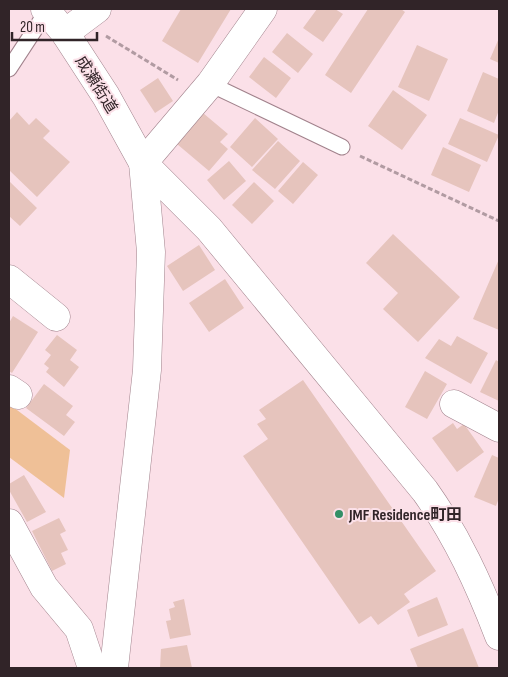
<svg xmlns="http://www.w3.org/2000/svg" width="508" height="677" font-family="'Sofia Sans Condensed','Noto Sans JP',sans-serif">
  <rect width="100%" height="100%" fill="#fbe0e8"/>
  <path fill="#efc097" d="M9 404 70 450 64 498 9 457Z"/>
  <path fill="#e6c4bd" d="M181 9H231L198 63 162 41Z
    M317 9H335L343 14 323 42 303 28Z
    M368 9H401L405 12 351 93 325 75Z
    M287 33 313 54 298 73 272 52Z
    M499 38V63L490 59Z
    M417 45 448 59 429 101 398 87Z
    M264 57 291 78 276 98 249 77Z
    M483 72 499 79V110L494 123 467 111Z
    M158 78 173 101 155 113 140 90Z
    M393 90 427 115 402 150 368 126Z
    M17 112 29 125 36 118 50 131 43 138 70 162 37 197 9 170V121Z
    M203 113 228 134 220 142 228 149 209 171 177 144Z
    M255 118 278 139 252 167 230 147Z
    M460 118 499 135 487 162 448 144Z
    M278 141 300 161 275 189 252 170Z
    M443 147 481 165 469 192 431 175Z
    M229 161 246 181 224 200 207 180Z
    M303 162 318 175 293 204 278 191Z
    M9 181 37 208 20 226 9 216Z
    M254 182 274 201 252 224 232 205Z
    M393 234 460 297 418 342 383 309 398 293 366 263Z
    M199 245 215 270 183 291 167 266Z
    M499 259V330L473 319Z
    M225 279 244 308 209 332 189 303Z
    M13 316 38 332 12 373 9 371V323Z
    M57 335 77 350 70 360 79 367 64 387 46 372 49 368 44 364 51 355 45 350Z
    M457 336 488 353 471 384 425 358 439 339 451 346Z
    M496 360 499 362V401L480 392Z
    M425 371 447 384 427 419 405 407Z
    M303 380 436 571 404 594 410 602 378 625 371 616 359 624 243 456 268 439 257 424 266 419 259 410Z
    M44 384 73 406 66 415 75 422 64 436 26 408Z
    M453 423 457 429 464 424 484 452 457 472 432 438Z
    M492 455 499 458V498L496 506 474 497Z
    M24 475 46 512 27 522 9 490V484Z
    M59 518 66 531 60 534 68 550 61 553 66 564 52 571 32 531Z
    M437 597 448 625 418 637 407 610Z
    M184 599 191 635 170 639 166 621 171 620 169 609 175 607 173 602Z
    M463 628 479 668H418L410 649Z
    M187 645 192 668H160L161 649Z"/>
  <g fill="none" stroke-linecap="round" stroke-linejoin="round">
    <g stroke="#a1828c" stroke-width="17">
      <path id="service" d="M9 69 47 11
        M210 84 342 147"/>
    </g>
    <g stroke="#a1828c" stroke-width="29">
      <path id="minor" d="M65 33 97 9
        M143 163 210 84 263 9
        M9 279 56 317
        M9 389 18 395
        M454 404 499 428
        M9 523 44 587 79 629 92 668"/>
    </g>
    <g stroke="#a1828c" stroke-width="29">
      <path id="tertiary" d="M143 163 209 229 425 491C457 536 479 584 499 636"/>
    </g>
    <g stroke="#a1828c" stroke-width="29">
      <path id="secondary" d="M45 9 65 33 106 96 143 163 151 252 147 370 114 668"/>
    </g>
    <path stroke="#b19ba2" stroke-width="3" stroke-dasharray="5 2.5" stroke-linecap="butt" d="M106 36 178 80
      M360 156 499 221"/>
    <use href="#service" stroke="#fff" stroke-width="15"/>
    <use href="#minor" stroke="#fff" stroke-width="28"/>
    <use href="#tertiary" stroke="#fff" stroke-width="28"/>
    <use href="#secondary" stroke="#fff" stroke-width="28"/>
  </g>
  <circle fill="#338f66" stroke="#fbe0e8" stroke-width="2" cx="339" cy="514" r="5"/>
  <g text-anchor="middle" stroke-width="4" stroke-linejoin="round" paint-order="stroke">
    <g font-size="16" fill="#312428" stroke="#fbe0e8">
      <text transform="translate(97 84) rotate(58)" y="6">成瀬街道</text>
    </g>
    <g font-size="16" font-weight="bold" fill="#312428" stroke="#fbe0e8" text-anchor="start">
      <text x="349" y="520">JMF Residence町田</text>
    </g>
  </g>
  <rect width="508" height="677" fill="none" stroke="#312428" stroke-width="20"/>
  <path d="M12 32v8h85v-8" fill="none" stroke="#312428" stroke-width="2.5"/>
  <text x="20" y="32" font-size="15" fill="#312428" stroke="#fbe0e8" stroke-width="4" paint-order="stroke">20 m</text>
</svg>
